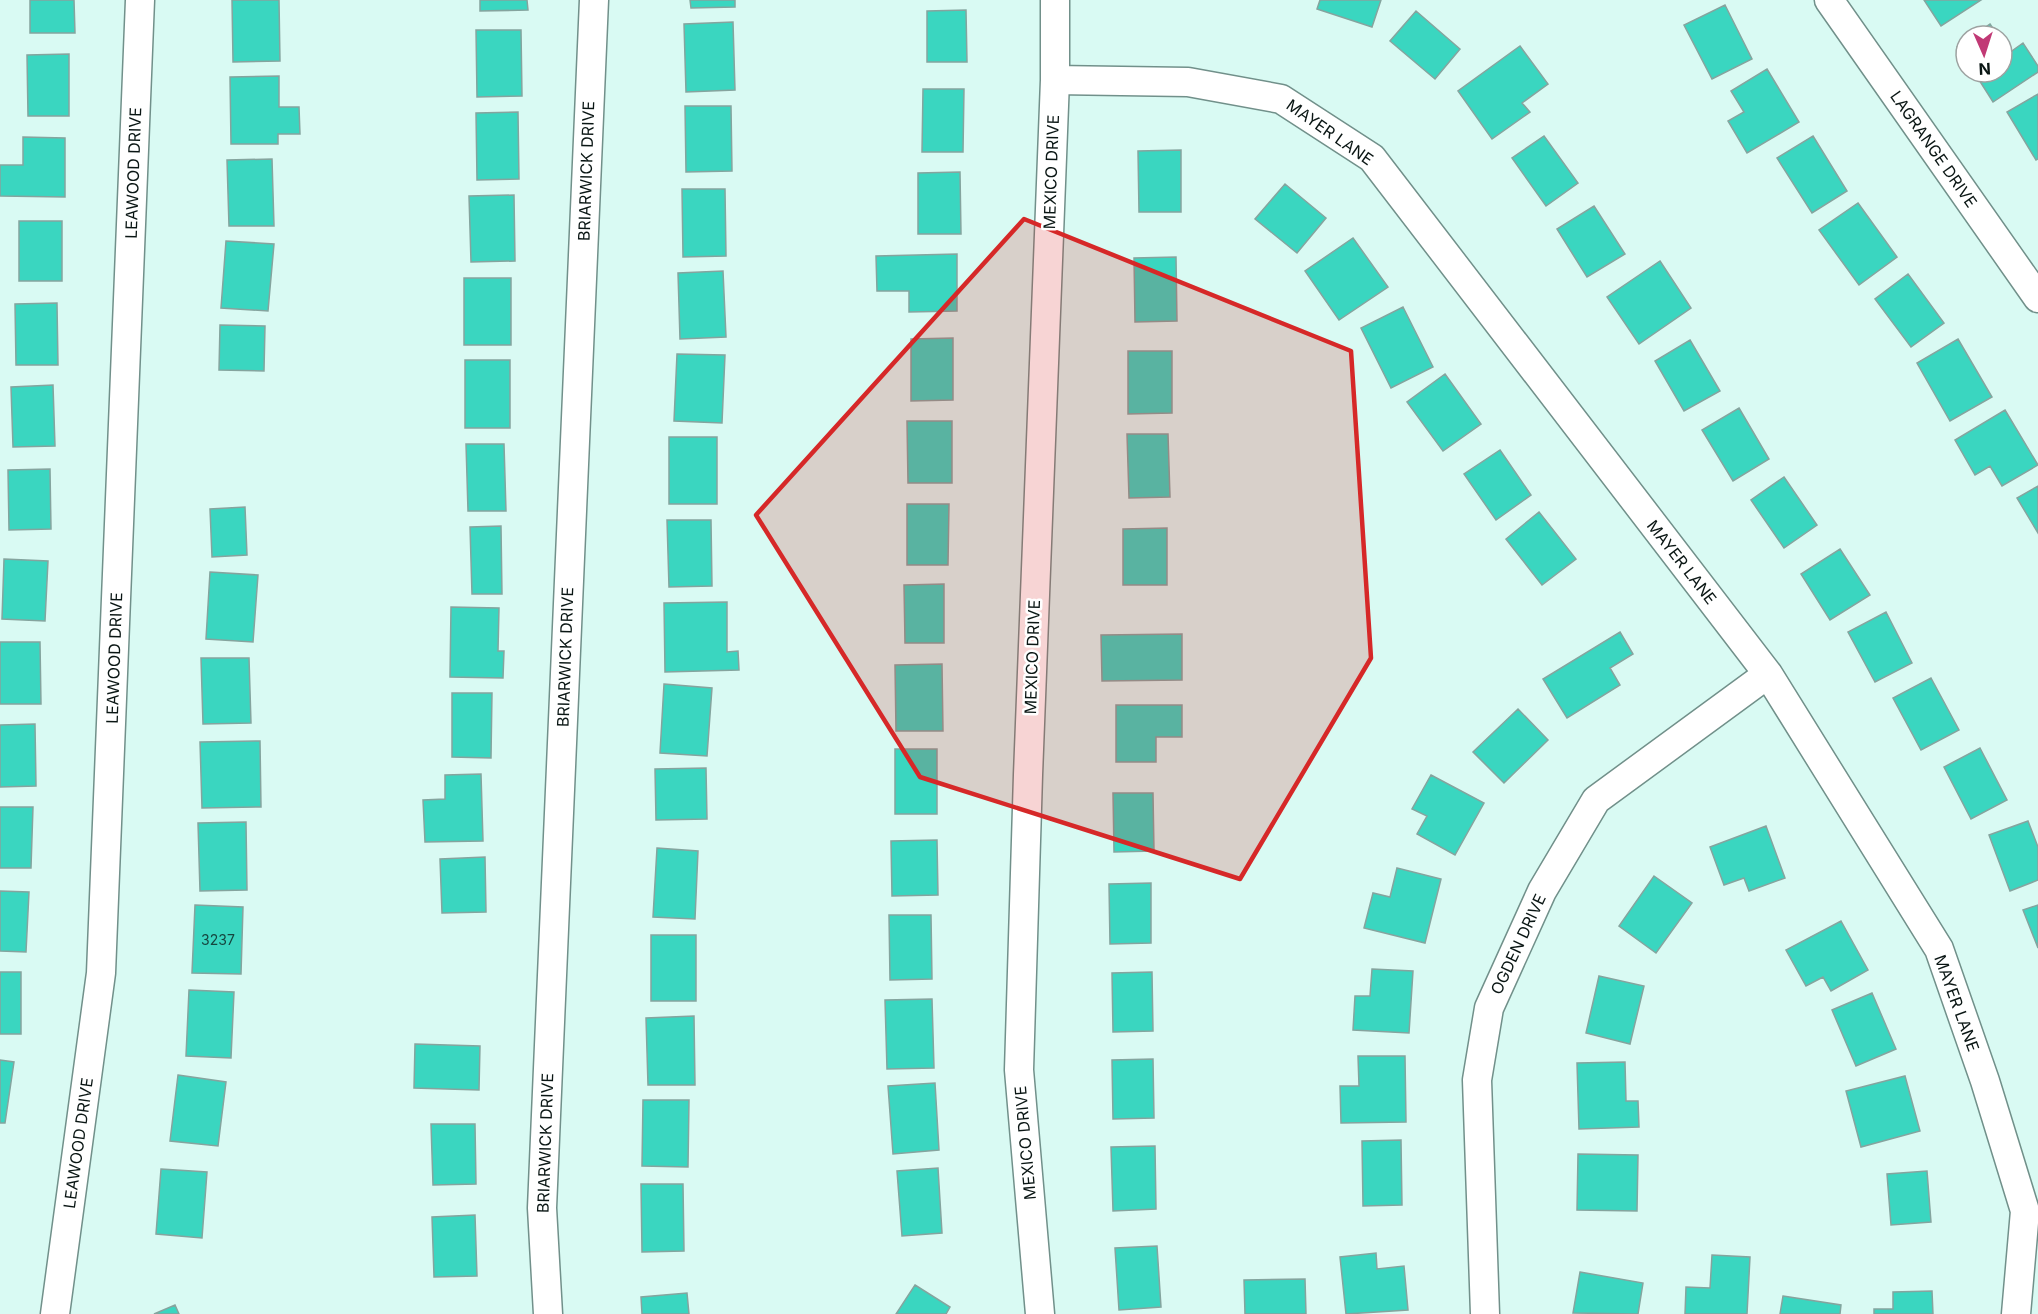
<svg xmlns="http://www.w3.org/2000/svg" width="2038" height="1314" font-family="Inter,sans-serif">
  <rect width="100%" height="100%" fill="#d9faf3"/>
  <path fill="#3ad6c0" stroke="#85a49e" stroke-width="1.5" d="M30 0H74L75 33H30Z
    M232 0H279L280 61 233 62Z
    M480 0H527L528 10 480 11Z
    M690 0H735V7L691 8Z
    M1320 0H1381L1372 27 1317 9Z
    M1924 0H1981L1941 26Z
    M1725 5 1752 59 1712 79 1684 25Z
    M966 10 967 62H927V11Z
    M1416 11 1460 49 1435 79 1390 41Z
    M733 22 735 90 686 92 684 24Z
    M1990 24 1998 36H1973Z
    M476 30H521L522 96 477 97Z
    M1966 41V61L1957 47Z
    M2002 42 2009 53 2023 43 2038 66V72L1993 102 1974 72H2002Z
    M1520 46 1548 84 1522 103 1530 112 1492 139 1458 91Z
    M69 54V116H28L27 55Z
    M1767 69 1799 122 1747 153 1728 121 1744 112 1731 91Z
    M279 76V107H299L300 134H278V144H231L230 77Z
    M923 89H964L963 152H922Z
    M2038 94V159L2036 160 2007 112Z
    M685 106H731L732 171 686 172Z
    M518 112 519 179 477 180 476 113Z
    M1544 136 1578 183 1546 206 1512 158Z
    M1813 136 1847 191 1812 213 1777 158Z
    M23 137 65 138V197L0 196V165H23Z
    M1181 150V212H1139L1138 151Z
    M272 159 274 226H229L227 160Z
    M960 172 961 234H918V173Z
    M1285 184 1326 218 1297 253 1255 219Z
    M682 189H725L726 256 683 257Z
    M514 195 515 261 471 262 469 196Z
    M1858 203 1897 257 1859 285 1819 230Z
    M1594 206 1625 254 1587 277 1557 229Z
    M19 221H62V281H19Z
    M1353 238 1388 287 1339 320 1305 271Z
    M226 241 274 244 268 311 221 308Z
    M957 254V311L909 312V291H877L876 256Z
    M1176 257 1177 321 1135 322 1134 258Z
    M1660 261 1691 308 1639 344 1607 297Z
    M723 271 726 337 680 339 678 273Z
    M1908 274 1944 323 1911 347 1875 299Z
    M464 278H511V345H464Z
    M57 303 58 365H16L15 304Z
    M1403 307 1433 367 1391 388 1361 328Z
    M220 325 265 326 264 371 219 370Z
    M953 338V400L911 401V339Z
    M1958 339 1992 397 1950 421 1917 363Z
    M1690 340 1720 391 1684 411 1655 361Z
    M1128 351H1172V413L1128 414Z
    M677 354 725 355 722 423 674 421Z
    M465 360H510V428H465Z
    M1445 374 1481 424 1443 451 1407 402Z
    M53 385 55 446 13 447 11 387Z
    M1739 408 1769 459 1733 481 1702 430Z
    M2005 410 2038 465 2002 486 1990 466 1975 475 1955 440Z
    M907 421H952V483H908Z
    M1127 434H1168L1170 497 1129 498Z
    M669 437H717V504H669Z
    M466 444H504L506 511H468Z
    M1500 450 1531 495 1496 520 1464 474Z
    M50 469 51 529 9 530 8 470Z
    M1784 477 1817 525 1784 548 1751 500Z
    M2038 486V533L2017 498Z
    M907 504H949L948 565H907Z
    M245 507 247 555 212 557 210 509Z
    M1539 512 1576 559 1542 585 1506 539Z
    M667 520H711L712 586 669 587Z
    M501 526 502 594H472L470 527Z
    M1167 528V585H1123V529Z
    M1840 549 1870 595 1830 620 1801 574Z
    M4 559 48 561 45 621 2 619Z
    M210 572 258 575 253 642 206 639Z
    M944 584V643H905L904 585Z
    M727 602V652L738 651 739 670 665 672 664 603Z
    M451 607 499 608 498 651H504L503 678 450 677Z
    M1886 612 1912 663 1875 682 1848 632Z
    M1620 632 1633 654 1610 668 1620 685 1567 718 1543 679Z
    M1182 634V680L1102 681 1101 635Z
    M0 642H40L41 704H0Z
    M201 658H249L251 723 203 724Z
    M942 664 943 731H896L895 665Z
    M1931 678 1959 730 1921 750 1893 698Z
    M664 684 712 688 707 756 660 753Z
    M452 693H492L491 758 452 757Z
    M1116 705H1182V737H1156V762H1116Z
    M1518 709 1548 740 1504 783 1473 752Z
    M35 724 36 786 0 787V725Z
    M260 741 261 807 202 808 200 742Z
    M1980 748 2007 800 1971 819 1944 767Z
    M895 749H937V814H895Z
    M706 768 707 819 656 820 655 769Z
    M481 774 483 841 425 842 423 800 445 799V775Z
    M1431 775 1484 803 1455 855 1417 834 1427 816 1412 809Z
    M1113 793H1153L1154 851 1114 852Z
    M0 807H33L31 868H0Z
    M2028 821 2038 847V880L2010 891 1989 835Z
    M246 822 247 890 200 891 198 823Z
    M1766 826 1785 878 1749 891 1744 878 1724 885 1710 847Z
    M937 840 938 895 892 896 891 841Z
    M657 848 698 851 695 919 653 917Z
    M485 857 486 912 442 913 440 859Z
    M1397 868 1441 879 1425 943 1364 928 1373 893 1390 897Z
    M1654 876 1692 903 1656 953 1619 926Z
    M1151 883V943L1110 944 1109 884Z
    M0 891 29 892 26 952 0 951Z
    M195 905 243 907 241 974 192 973Z
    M2038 905V948L2023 910Z
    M889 915H931L932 979 890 980Z
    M1841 921 1868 970 1831 991 1823 977 1806 986 1786 950Z
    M651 935H696V1001H651Z
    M1372 969 1413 971 1409 1033 1353 1030 1355 996H1370Z
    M0 972H21V1034H0Z
    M1152 972 1153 1031 1113 1032 1112 973Z
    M1599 976 1644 986 1630 1044 1586 1033Z
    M189 990 234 992 231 1058 186 1056Z
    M1872 993 1896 1049 1856 1066 1832 1010Z
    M932 999 934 1068 887 1069 885 1000Z
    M694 1016 695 1085H648L646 1018Z
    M415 1044 480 1046 479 1090 414 1088Z
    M1358 1056H1405L1406 1122 1341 1123 1340 1086H1359Z
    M1153 1059 1154 1118 1113 1119 1112 1060Z
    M0 1060 14 1062 5 1123H0Z
    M1625 1062 1626 1101H1638L1639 1127 1579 1129 1577 1063Z
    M178 1075 226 1082 218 1146 170 1141Z
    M1905 1076 1920 1131 1861 1147 1846 1091Z
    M935 1083 939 1150 893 1154 888 1086Z
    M643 1100H689L688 1167 642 1166Z
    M431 1124H475L476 1184 433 1185Z
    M1401 1140 1402 1205 1363 1206 1362 1141Z
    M1155 1146 1156 1209 1113 1211 1111 1147Z
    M1578 1154 1638 1155 1637 1211 1577 1210Z
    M938 1168 942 1233 902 1236 897 1171Z
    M161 1169 207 1172 202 1238 156 1234Z
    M1927 1171 1931 1222 1891 1225 1887 1174Z
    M641 1184H683L684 1251 642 1252Z
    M475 1215 477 1276 434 1277 432 1217Z
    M1157 1246 1161 1307 1119 1310 1115 1248Z
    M1376 1253 1377 1269 1404 1266 1408 1310 1346 1314 1340 1257Z
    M1712 1255 1750 1257 1747 1314H1685L1686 1287 1710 1288Z
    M1580 1272 1643 1283 1638 1314 1573 1313Z
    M1305 1279 1306 1314H1245L1244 1280Z
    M915 1285 950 1307 946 1314H896Z
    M1932 1291 1933 1314H1874V1309H1893V1292Z
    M687 1293 689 1314H642L641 1297Z
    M1783 1296 1841 1305 1840 1314H1780Z
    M175 1305 179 1314H154Z"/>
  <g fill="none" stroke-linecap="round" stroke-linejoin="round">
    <g stroke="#71908a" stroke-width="31">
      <path id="street" d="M1829 0 2038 298
        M1055 80 1188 82 1281 99 1372 158 1768 674 1939 949 1985 1081 2025 1211 2016 1314
        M55 1314 101 973 140 0
        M548 1314 542 1208 594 0
        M1040 1314 1019 1070 1028 775 1055 80V0
        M1485 1314 1477 1080 1489 1008 1542 891 1596 800 1768 674"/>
    </g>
    <use href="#street" stroke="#fff" stroke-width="28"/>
  </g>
  <path fill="#d62828" fill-opacity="0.2" stroke="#d62828" stroke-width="4.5" stroke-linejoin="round" d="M1024 219 1351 351 1371 658 1240 879 920 777 756 515Z"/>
  <g text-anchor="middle" stroke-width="5" stroke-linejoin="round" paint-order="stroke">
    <g font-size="14" fill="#16463f">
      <text x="218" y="945">3237</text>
    </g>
    <g font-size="16" fill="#0a1614" stroke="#fff">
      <text transform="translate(1330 132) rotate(35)" y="6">MAYER LANE</text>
      <text transform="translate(1934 149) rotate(55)" y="6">LAGRANGE DRIVE</text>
      <text transform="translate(586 171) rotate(-88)" y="6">BRIARWICK DRIVE</text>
      <text transform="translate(1051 172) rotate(-88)" y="6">MEXICO DRIVE</text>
      <text transform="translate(133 173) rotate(-88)" y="6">LEAWOOD DRIVE</text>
      <text transform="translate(1682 562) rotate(52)" y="6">MAYER LANE</text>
      <text transform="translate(565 657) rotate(-88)" y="6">BRIARWICK DRIVE</text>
      <text transform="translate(1032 657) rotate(-88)" y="6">MEXICO DRIVE</text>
      <text transform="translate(114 658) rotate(-88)" y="6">LEAWOOD DRIVE</text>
      <text transform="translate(1518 944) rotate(-65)" y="6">OGDEN DRIVE</text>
      <text transform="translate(1957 1003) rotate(70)" y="6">MAYER LANE</text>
      <text transform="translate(78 1143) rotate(-82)" y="6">LEAWOOD DRIVE</text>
      <text transform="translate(545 1143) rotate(-88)" y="6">BRIARWICK DRIVE</text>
      <text transform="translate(1025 1143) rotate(-95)" y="6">MEXICO DRIVE</text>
    </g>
  </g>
  <g transform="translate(1984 54) rotate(177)"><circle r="28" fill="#ffffff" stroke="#9da2a1" stroke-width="1.5"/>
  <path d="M0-4.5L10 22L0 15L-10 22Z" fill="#c13975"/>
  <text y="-9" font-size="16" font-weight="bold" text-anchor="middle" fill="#0a1614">N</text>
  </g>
</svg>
